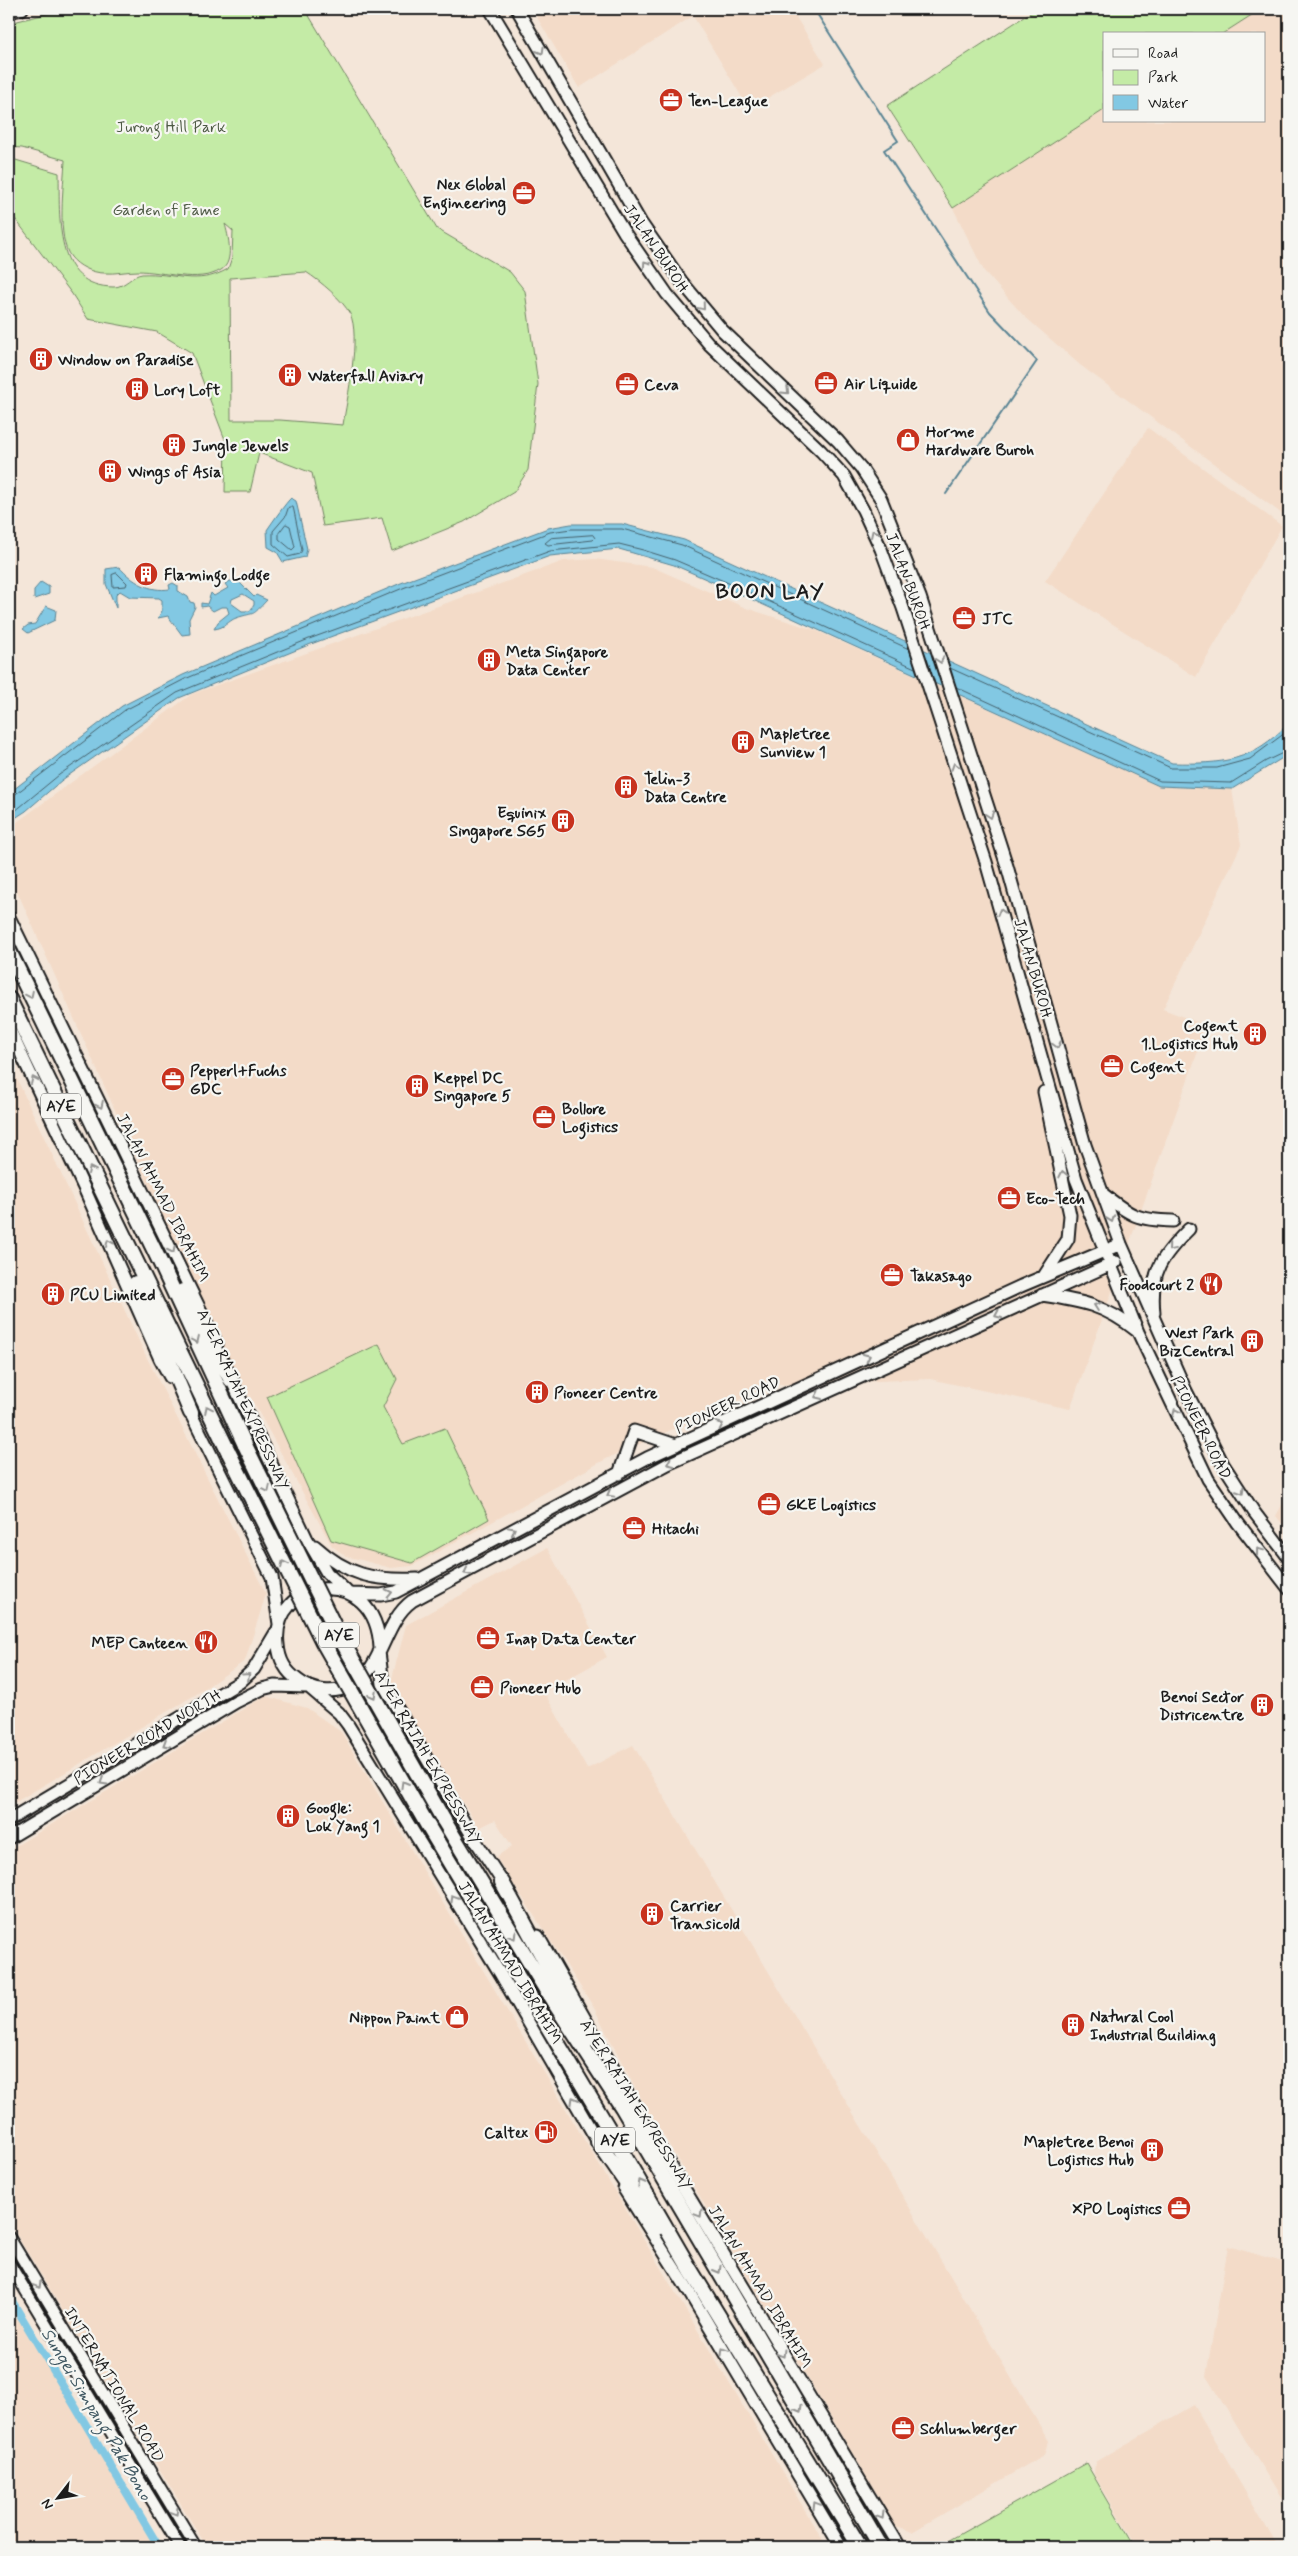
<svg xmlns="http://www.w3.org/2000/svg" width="1298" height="2556" font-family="Mynerve,sans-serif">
  <rect width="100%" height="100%" fill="#f4e6d9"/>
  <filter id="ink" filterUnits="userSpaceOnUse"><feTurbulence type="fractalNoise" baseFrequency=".02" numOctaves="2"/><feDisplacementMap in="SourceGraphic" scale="10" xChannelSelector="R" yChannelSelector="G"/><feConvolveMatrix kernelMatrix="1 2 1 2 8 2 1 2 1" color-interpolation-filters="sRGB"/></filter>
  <g filter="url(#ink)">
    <path fill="#f3dbc8" d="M532 9H791L825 64 749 109 693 16 579 88Z
      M1261 9H1289V519L1080 365 1023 315 984 271 953 208 1104 110V121H1264V34H1222Z
      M1148 428 1282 526 1196 677 1045 581Z
      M595 559 652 567 746 608 815 630 1159 786 1232 789 1241 845 1163 1009 1207 1026 1070 1409 930 1379 772 1385 608 1458 412 1566 391 1568 346 1556 332 1546 213 1329 9 873V828L192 694 564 561Z
      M9 1062 145 1354 266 1594 245 1661 195 1695 9 1806Z
      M1289 1492V1532L1276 1516Z
      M547 1548 607 1657 544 1692 587 1769 633 1745 1049 2441 1044 2455 912 2532 896 2526 634 2086 593 2006 496 1857 512 1846 495 1820 479 1828 390 1686 406 1625Z
      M265 1696 307 1708 341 1732 827 2547H207L9 2222V1850Z
      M1228 2246 1289 2264V2493L1281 2498 1206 2376Z
      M9 2297 162 2547H9Z
      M1194 2405 1278 2547H1137L1094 2474 1095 2462Z"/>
    <path fill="#c4eba6" stroke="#708461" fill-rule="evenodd" d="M67 9H305L437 229 510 272 525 291 538 384 528 470 514 492 464 522 392 551 382 518 323 526 312 473 259 453 250 492H225L226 442 192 353 157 332 88 319 72 294 13 216 9 219V158L59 173C60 217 53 287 114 287 125 287 132 275 142 274 174 272 196 287 228 269L232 257 233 231 225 224C228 235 235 262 221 270 198 284 163 271 138 271 127 271 115 274 104 273 92 273 78 266 71 257 56 239 64 183 65 160L22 148 9 147V23ZM306 272C320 281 343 300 350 314 361 335 347 400 343 425L280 420H231L230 278Z
      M1036 9H1261L1222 34H1104V110L953 208 887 106Z
      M379 1344 397 1379 383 1407 403 1444 445 1428 489 1519 412 1563 331 1540 267 1397Z
      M1086 2463 1135 2547H937Z"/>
    <path fill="#82c8e3" stroke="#598393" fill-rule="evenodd" d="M291 498 296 501 307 549 305 557 283 562 277 552 268 547 267 530C271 524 287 501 291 498Z
      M571 524H622L684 540 1172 763C1224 764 1251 762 1289 723V754L1232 789 1159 786 731 590 674 565 619 549 550 556 311 644 179 698 62 780 26 811 9 822V793L122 706 183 675 401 583 548 528Z
      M119 567C133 582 149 592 170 589L169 585 173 583 178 586V591L188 597 190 602 194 603 195 607 189 619 190 634 182 635 168 616 158 618 162 611V600L159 598 130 597 120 591 116 595V608L106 584V569Z
      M230 581 239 582 254 597 256 595 267 600C250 618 258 611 236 618 228 621 225 628 214 629L218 622 229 613 227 607H221L213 611 207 606 201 607V603L207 604 211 593 214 596 228 588 225 584ZM243 594 254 601V605L250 611H242L231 603 232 599Z
      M41 582 49 587V594L34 599V590Z
      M46 606 56 610 55 620 28 633 23 629 28 625 35 624Z"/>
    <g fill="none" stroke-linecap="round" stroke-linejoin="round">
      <path stroke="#45616c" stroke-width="1" d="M289 507H293L294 511 302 550 300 554 288 557 273 544V531L285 517Z
        M286 524 290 526 295 547 292 550 279 539V533Z
        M593 535 595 538 593 540 548 545 545 543 551 538Z
        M117 573 127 583 126 586 113 587 112 575Z
        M950 668 1171 768H1217L1250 759 1289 730
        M956 687 1160 781 1231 783 1266 761 1289 750
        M9 797 13 796 125 710 185 679 403 588 550 532 571 529H622L682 545 909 649
        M9 816 59 775 177 693 309 639 550 551 619 544 643 550 675 560 733 585 915 668"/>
      <path stroke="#598393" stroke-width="2" d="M814 9 898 141 884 150 990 312 1037 361 946 494"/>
      <path stroke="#82c8e3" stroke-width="8" d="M9 2296 159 2547"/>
      <g stroke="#1c1c1c" stroke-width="14">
        <path id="secondary" d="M9 2237 196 2547
          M9 2263 180 2547"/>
      </g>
      <g stroke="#1c1c1c" stroke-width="15">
        <path id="primary" d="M490 9 624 232 667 294 709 344 821 451 844 476 863 510 881 549 903 608 986 862 1076 1179 1138 1332 1208 1479 1238 1523 1289 1589
          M517 9 641 223 682 282 722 330 838 441 861 468 881 499 920 597 1007 866 1085 1145 1121 1244 1186 1391 1223 1464 1254 1512 1289 1558
          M9 12 22 9
          M9 917 217 1344
          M9 1028 85 1190 160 1359 170 1377
          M1103 1194C1131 1216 1137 1220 1173 1221
          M1044 1276 1068 1239 1070 1215 1044 1092
          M1042 1295C1081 1301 1105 1305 1137 1331
          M1154 1313C1150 1272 1161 1257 1189 1229
          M228 1373 307 1539 327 1573 346 1591
          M187 1406 272 1577 279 1624
          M619 1474 634 1431 676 1445
          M315 1546C347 1575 374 1581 417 1579
          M351 1594 381 1595 396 1592 647 1458 1021 1286 1121 1244
          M380 1648C376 1562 270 1577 278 1645 279 1659 286 1672 298 1680 313 1692 334 1694 351 1686 383 1670 383 1622 412 1601L668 1464 1116 1262
          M379 1652 383 1684 468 1829 507 1889
          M311 1689 339 1713 348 1725 501 1975 602 2149
          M9 1820 240 1682 254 1669 276 1632
          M9 1838 236 1702 262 1689 274 1686 307 1687
          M538 1936 638 2112 900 2547
          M624 2189 683 2282 841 2547"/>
      </g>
      <g stroke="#1c1c1c" stroke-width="18">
        <path id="highway" d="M9 951 161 1264 245 1445
          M9 999 229 1453
          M136 1283 191 1413
          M183 1291 231 1380
          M443 1819 548 1993 622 2107 881 2547
          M428 1826 607 2126 691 2271 860 2547
          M502 1882 588 2040
          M598 2142 657 2228"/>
      </g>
      <use href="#secondary" stroke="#f6f6f2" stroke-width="10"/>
      <use href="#primary" stroke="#f6f6f2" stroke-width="11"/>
      <use href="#highway" stroke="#f6f6f2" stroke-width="14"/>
      <g stroke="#1c1c1c" stroke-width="18" stroke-linecap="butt">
        <path id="highway-bridge" d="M245 1445 338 1634 443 1819
          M229 1453 323 1642 428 1826"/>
      </g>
      <use href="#highway-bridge" stroke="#f6f6f2" stroke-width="14"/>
    </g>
    <defs><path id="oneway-chevron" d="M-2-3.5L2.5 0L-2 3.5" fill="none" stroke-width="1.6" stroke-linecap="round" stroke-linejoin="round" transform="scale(1.25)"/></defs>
    <g stroke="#949492">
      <use href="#oneway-chevron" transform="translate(541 51) rotate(60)"/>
      <use href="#oneway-chevron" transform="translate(646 264) rotate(-125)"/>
      <use href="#oneway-chevron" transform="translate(702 307) rotate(50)"/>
      <use href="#oneway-chevron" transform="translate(786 391) rotate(44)"/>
      <use href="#oneway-chevron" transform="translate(874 533) rotate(-115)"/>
      <use href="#oneway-chevron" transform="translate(940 660) rotate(72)"/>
      <use href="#oneway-chevron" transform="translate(955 766) rotate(-108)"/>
      <use href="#oneway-chevron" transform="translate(990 815) rotate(72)"/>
      <use href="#oneway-chevron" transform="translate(1001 912) rotate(-107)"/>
      <use href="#oneway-chevron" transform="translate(30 995) rotate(64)"/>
      <use href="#oneway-chevron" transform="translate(1057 1045) rotate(75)"/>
      <use href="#oneway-chevron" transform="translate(34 1080) rotate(-115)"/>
      <use href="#oneway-chevron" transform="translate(100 1105) rotate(64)"/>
      <use href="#oneway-chevron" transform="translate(91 1170) rotate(-115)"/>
      <use href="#oneway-chevron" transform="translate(1063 1174) rotate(-102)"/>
      <use href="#oneway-chevron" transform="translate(1111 1219) rotate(70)"/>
      <use href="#oneway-chevron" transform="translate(109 1243) rotate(-114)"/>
      <use href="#oneway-chevron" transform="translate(1171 1248) rotate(130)"/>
      <use href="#oneway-chevron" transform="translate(172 1250) rotate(63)"/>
      <use href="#oneway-chevron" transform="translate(1097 1306) rotate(-160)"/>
      <use href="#oneway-chevron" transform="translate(998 1315) rotate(156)"/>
      <use href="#oneway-chevron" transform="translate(196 1340) rotate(65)"/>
      <use href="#oneway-chevron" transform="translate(867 1357) rotate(-25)"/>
      <use href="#oneway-chevron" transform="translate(818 1396) rotate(156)"/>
      <use href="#oneway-chevron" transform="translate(208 1409) rotate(-116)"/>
      <use href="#oneway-chevron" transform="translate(1176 1412) rotate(-115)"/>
      <use href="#oneway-chevron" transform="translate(720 1425) rotate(-25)"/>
      <use href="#oneway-chevron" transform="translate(670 1463) rotate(155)"/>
      <use href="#oneway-chevron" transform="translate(267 1489) rotate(64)"/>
      <use href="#oneway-chevron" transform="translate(1241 1491) rotate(58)"/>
      <use href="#oneway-chevron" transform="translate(610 1494) rotate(151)"/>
      <use href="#oneway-chevron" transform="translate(512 1530) rotate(-29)"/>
      <use href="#oneway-chevron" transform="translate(1259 1551) rotate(-127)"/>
      <use href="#oneway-chevron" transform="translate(284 1564) rotate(-116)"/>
      <use href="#oneway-chevron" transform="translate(467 1572) rotate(153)"/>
      <use href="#oneway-chevron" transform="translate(389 1593) rotate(-12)"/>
      <use href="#oneway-chevron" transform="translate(247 1676) rotate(-42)"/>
      <use href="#oneway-chevron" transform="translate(373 1695) rotate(61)"/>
      <use href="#oneway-chevron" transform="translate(166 1744) rotate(149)"/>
      <use href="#oneway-chevron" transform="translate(103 1782) rotate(149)"/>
      <use href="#oneway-chevron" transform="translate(404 1784) rotate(-120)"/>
      <use href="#oneway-chevron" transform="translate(454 1898) rotate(-121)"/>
      <use href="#oneway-chevron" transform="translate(513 1936) rotate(59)"/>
      <use href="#oneway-chevron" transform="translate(574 2100) rotate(-120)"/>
      <use href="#oneway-chevron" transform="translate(641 2183) rotate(-120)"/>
      <use href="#oneway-chevron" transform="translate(699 2214) rotate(59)"/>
      <use href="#oneway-chevron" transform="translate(718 2270) rotate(60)"/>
      <use href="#oneway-chevron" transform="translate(38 2285) rotate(59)"/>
      <use href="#oneway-chevron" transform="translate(724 2351) rotate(-121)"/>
      <use href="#oneway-chevron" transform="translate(782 2354) rotate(59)"/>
      <use href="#oneway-chevron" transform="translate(799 2409) rotate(60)"/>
      <use href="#oneway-chevron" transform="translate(816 2505) rotate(-121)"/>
      <use href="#oneway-chevron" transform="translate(175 2512) rotate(59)"/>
      <use href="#oneway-chevron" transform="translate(881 2516) rotate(59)"/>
    </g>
  </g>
  <defs>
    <g id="office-disc" transform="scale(1.25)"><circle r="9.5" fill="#c8321e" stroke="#f6f6f2"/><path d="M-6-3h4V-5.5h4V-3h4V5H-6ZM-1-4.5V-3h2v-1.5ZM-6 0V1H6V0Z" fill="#fff"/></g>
    <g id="building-disc" transform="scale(1.25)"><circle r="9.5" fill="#c8321e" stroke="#f6f6f2"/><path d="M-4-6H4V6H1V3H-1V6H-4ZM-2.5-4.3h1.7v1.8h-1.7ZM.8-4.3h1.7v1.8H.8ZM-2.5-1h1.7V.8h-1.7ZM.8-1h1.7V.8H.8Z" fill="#fff"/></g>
    <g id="shop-disc" transform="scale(1.25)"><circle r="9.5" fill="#c8321e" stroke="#f6f6f2"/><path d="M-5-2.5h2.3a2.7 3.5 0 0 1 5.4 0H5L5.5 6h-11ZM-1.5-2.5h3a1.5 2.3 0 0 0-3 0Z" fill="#fff"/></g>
    <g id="restaurant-disc" transform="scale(1.25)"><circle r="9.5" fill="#c8321e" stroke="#f6f6f2"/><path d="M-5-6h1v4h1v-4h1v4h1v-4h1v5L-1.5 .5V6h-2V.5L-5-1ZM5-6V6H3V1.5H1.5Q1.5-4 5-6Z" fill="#fff"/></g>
    <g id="fuel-disc" transform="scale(1.25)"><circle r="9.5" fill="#c8321e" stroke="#f6f6f2"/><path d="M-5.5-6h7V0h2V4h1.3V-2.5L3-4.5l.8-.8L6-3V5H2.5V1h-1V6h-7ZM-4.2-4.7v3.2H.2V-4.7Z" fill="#fff"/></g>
  </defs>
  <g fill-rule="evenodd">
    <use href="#office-disc" x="671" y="100"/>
    <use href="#office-disc" x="524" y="193"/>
    <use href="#building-disc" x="41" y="359"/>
    <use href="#building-disc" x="290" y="375"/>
    <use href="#office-disc" x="826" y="383"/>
    <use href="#office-disc" x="627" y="384"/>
    <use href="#building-disc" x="137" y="389"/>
    <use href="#shop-disc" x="908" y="440"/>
    <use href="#building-disc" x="174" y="445"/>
    <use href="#building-disc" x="110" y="471"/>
    <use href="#building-disc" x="146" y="574"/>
    <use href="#office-disc" x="964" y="618"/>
    <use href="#building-disc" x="489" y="660"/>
    <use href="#building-disc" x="743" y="742"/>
    <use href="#building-disc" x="626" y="787"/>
    <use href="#building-disc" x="563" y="821"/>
    <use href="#building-disc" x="1255" y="1034"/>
    <use href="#office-disc" x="1112" y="1066"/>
    <use href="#office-disc" x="173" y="1079"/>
    <use href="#building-disc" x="417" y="1086"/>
    <use href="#office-disc" x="544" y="1117"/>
    <use href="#office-disc" x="1009" y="1198"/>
    <use href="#office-disc" x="892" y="1275"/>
    <use href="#restaurant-disc" x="1211" y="1284"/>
    <use href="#building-disc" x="53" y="1294"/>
    <use href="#building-disc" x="1252" y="1341"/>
    <use href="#building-disc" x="537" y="1392"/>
    <use href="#office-disc" x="769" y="1504"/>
    <use href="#office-disc" x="634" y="1528"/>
    <use href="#office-disc" x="488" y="1638"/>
    <use href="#restaurant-disc" x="206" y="1642"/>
    <use href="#office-disc" x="482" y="1687"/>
    <use href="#building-disc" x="1262" y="1705"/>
    <use href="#building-disc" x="288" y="1816"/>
    <use href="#building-disc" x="652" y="1914"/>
    <use href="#shop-disc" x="457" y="2017"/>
    <use href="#building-disc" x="1073" y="2025"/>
    <use href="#fuel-disc" x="546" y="2132"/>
    <use href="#building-disc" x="1152" y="2150"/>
    <use href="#office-disc" x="1179" y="2208"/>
    <use href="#office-disc" x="903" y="2428"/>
  </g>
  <g text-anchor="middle" stroke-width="4.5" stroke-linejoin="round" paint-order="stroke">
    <g fill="#f6f6f2" stroke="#5d5d5c" stroke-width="1">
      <rect x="41" y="1093.5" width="40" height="25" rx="4"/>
      <rect x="319" y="1622.5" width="40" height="25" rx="4"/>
      <rect x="595" y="2127.5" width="40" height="25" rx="4"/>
    </g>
    <g font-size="15" font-weight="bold" fill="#1c1c1c">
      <text x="61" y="1111">AYE</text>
      <text x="339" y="1640">AYE</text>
      <text x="615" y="2145">AYE</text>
    </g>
    <g font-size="16" font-weight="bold" fill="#1c1c1c" stroke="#f6f6f2" text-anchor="start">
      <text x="688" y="106">Ten-League</text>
      <text x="506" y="190" text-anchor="end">Nex Global<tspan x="506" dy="18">Engineering</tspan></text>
      <text x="58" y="365">Window on Paradise</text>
      <text x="308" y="381">Waterfall Aviary</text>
      <text x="844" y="389">Air Liquide</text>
      <text x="644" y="390">Ceva</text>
      <text x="154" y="395">Lory Loft</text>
      <text x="926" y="437">Horme<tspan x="926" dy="18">Hardware Buroh</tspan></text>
      <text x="192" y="451">Jungle Jewels</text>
      <text x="128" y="477">Wings of Asia</text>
      <text x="164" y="580">Flamingo Lodge</text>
      <text x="982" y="624">JTC</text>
      <text x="506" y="657">Meta Singapore<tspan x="506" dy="18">Data Center</tspan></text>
      <text x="760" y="739">Mapletree<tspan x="760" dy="18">Sunview 1</tspan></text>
      <text x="644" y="784">Telin-3<tspan x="644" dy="18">Data Centre</tspan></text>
      <text x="546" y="818" text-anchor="end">Equinix<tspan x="546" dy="18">Singapore SG5</tspan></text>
      <text x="1238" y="1031" text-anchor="end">Cogent<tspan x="1238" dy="18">1.Logistics Hub</tspan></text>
      <text x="1130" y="1072">Cogent</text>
      <text x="190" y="1076">Pepperl+Fuchs<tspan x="190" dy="18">GDC</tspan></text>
      <text x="434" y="1083">Keppel DC<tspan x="434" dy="18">Singapore 5</tspan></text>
      <text x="562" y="1114">Bollore<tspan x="562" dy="18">Logistics</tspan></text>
      <text x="1026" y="1204">Eco-Tech</text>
      <text x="910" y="1281">Takasago</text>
      <text x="1194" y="1290" text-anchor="end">Foodcourt 2</text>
      <text x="70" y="1300">PCU Limited</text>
      <text x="1234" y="1338" text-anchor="end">West Park<tspan x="1234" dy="18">BizCentral</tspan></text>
      <text x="554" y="1398">Pioneer Centre</text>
      <text x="786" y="1510">GKE Logistics</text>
      <text x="652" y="1534">Hitachi</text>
      <text x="506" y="1644">Inap Data Center</text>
      <text x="188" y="1648" text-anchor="end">MEP Canteen</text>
      <text x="500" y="1693">Pioneer Hub</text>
      <text x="1244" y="1702" text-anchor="end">Benoi Sector<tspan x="1244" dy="18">Districentre</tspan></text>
      <text x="306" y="1813">Google:<tspan x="306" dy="18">Lok Yang 1</tspan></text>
      <text x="670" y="1911">Carrier<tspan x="670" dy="18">Transicold</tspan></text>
      <text x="1090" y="2022">Natural Cool<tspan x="1090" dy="18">Industrial Building</tspan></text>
      <text x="440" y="2023" text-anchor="end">Nippon Paint</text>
      <text x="528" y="2138" text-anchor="end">Caltex</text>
      <text x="1134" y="2147" text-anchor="end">Mapletree Benoi<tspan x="1134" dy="18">Logistics Hub</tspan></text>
      <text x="1162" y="2214" text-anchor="end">XPO Logistics</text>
      <text x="920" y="2434">Schlumberger</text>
    </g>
    <g font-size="16" fill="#4e5a45" stroke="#f6f6f2">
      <text x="171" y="132">Jurong Hill Park</text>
      <text x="166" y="215">Garden of Fame</text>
    </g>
    <g font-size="16" fill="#1c1c1c" stroke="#f6f6f2">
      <text transform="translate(657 248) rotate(56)" y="6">JALAN BUROH</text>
      <text transform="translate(909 581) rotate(70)" y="6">JALAN BUROH</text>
      <text transform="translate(1034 968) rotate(74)" y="6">JALAN BUROH</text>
      <text transform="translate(164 1197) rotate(63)" y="6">JALAN AHMAD IBRAHIM</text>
      <text transform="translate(244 1399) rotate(65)" y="6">AYER RAJAH EXPRESSWAY</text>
      <text transform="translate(727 1404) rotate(-25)" y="6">PIONEER ROAD</text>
      <text transform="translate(1202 1427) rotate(63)" y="6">PIONEER ROAD</text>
      <text transform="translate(147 1736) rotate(-31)" y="6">PIONEER ROAD NORTH</text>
      <text transform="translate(429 1757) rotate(60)" y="6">AYER RAJAH EXPRESSWAY</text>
      <text transform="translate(511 1962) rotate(59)" y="6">JALAN AHMAD IBRAHIM</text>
      <text transform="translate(637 2104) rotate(58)" y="6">AYER RAJAH EXPRESSWAY</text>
      <text transform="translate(761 2286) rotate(59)" y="6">JALAN AHMAD IBRAHIM</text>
      <text transform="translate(115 2384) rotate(59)" y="6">INTERNATIONAL ROAD</text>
    </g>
    <g font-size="18" font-style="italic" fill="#405862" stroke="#f6f6f2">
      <text transform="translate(97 2414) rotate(59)" y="6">Sungei Simpang Pak Bono</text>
    </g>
    <g font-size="21" font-weight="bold" letter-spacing="1" fill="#1c1c1c" stroke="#f6f6f2">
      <text x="770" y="598">BOON LAY</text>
    </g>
  </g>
  <rect width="1298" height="2556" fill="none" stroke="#f6f6f2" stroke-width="30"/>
  <rect x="15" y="15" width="1268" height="2526" fill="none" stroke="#1c1c1c" stroke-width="2" filter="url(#ink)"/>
  <rect x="1103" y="32" width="162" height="90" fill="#f6f6f2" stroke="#9f9f9c"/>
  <rect x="1113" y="49" width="25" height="8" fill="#f6f6f2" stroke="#9f9f9c"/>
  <text x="1148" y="58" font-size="15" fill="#1c1c1c">Road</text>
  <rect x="1113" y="70" width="25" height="15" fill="#c4eba6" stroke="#9f9f9c"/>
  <text x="1148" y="82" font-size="15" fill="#1c1c1c">Park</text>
  <rect x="1113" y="95" width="25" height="15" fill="#82c8e3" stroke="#9f9f9c"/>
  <text x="1148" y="108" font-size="15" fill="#1c1c1c">Water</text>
  <g transform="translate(58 2498) rotate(239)" stroke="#f6f6f2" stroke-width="4" paint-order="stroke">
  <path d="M0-4L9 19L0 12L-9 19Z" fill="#1c1c1c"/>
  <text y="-8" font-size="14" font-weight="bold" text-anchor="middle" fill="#1c1c1c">N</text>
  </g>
</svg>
